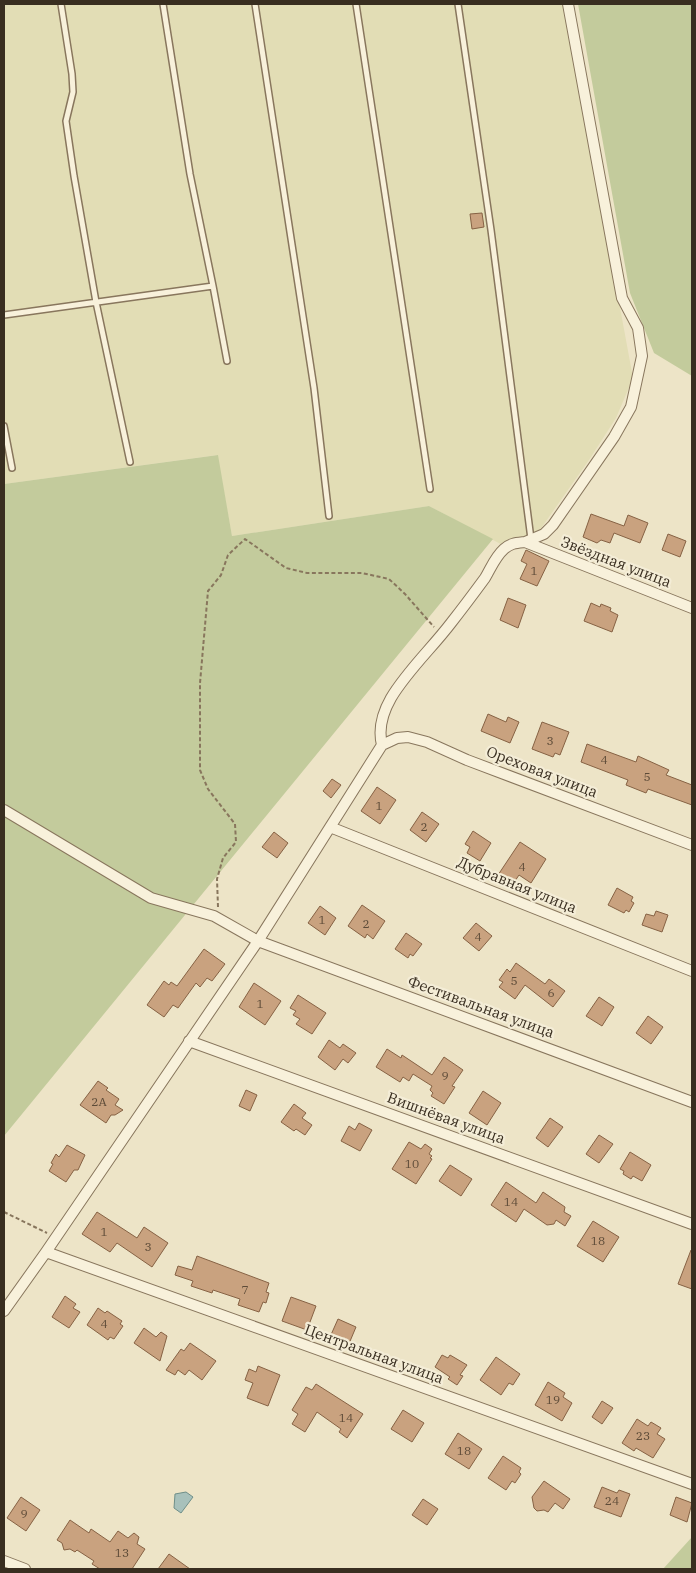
<svg xmlns="http://www.w3.org/2000/svg" width="696" height="1573" font-family="'IBM Plex Serif',serif">
  <rect width="100%" height="100%" fill="#ede4c7"/>
  <path fill="#e2ddb5" d="M4 4H564L633 378 616 418 589 460 537 534 510 549 429 506 232 536 217 455 4 484Z"/>
  <path fill="#c3cb9c" d="M578 4H692V376L654 353 630 293Z
    M218 455 232 536 429 506 493 539 4 1136V484Z
    M692 1537V1569H663Z"/>
  <path fill="#a8c1bb" stroke="#6f8f89" d="M186 1492 193 1497 181 1513 174 1508 175 1494Z"/>
  <path fill="#c9a27f" stroke="#866244" d="M482 213 484 227 472 229 470 214Z
    M591 514 624 526 628 515 648 523 640 543 614 533 610 543 601 540 597 543 583 537Z
    M668 534 686 541 680 557 662 550Z
    M526 550 549 561 537 586 520 579 527 564 521 561Z
    M508 598 526 605 518 628 500 620Z
    M591 603 600 607 601 604 611 608 610 611 618 615 612 632 584 621Z
    M488 714 506 722 508 717 519 722 510 743 481 731Z
    M542 722 569 732 560 755 555 753 553 757 532 749Z
    M587 744 636 762 638 756 669 770 666 775 692 785V805L648 789 646 793 626 785 628 780 581 762Z
    M332 779 341 785 331 798 323 791Z
    M377 787 396 800 380 824 361 811Z
    M422 812 439 824 426 842 410 830Z
    M473 831 491 843 480 861 467 853 470 847 465 844Z
    M274 832 288 843 277 858 262 847Z
    M520 842 546 859 531 883 519 875 513 884 498 875Z
    M617 888 633 897 631 901 634 903 629 912 626 910 624 913 608 905Z
    M362 905 385 921 373 939 367 934 365 938 348 926Z
    M320 906 336 918 325 935 308 923Z
    M656 911 668 915 662 932 642 925 646 914 654 916Z
    M476 923 492 936 479 951 463 938Z
    M406 933 422 944 413 956 410 954 408 958 395 949Z
    M204 949 225 964 212 981 207 978 200 987 196 983 178 1008 173 1005 164 1017 147 1005 164 981 169 985 171 982 177 986Z
    M516 963 545 984 549 979 565 991 553 1007 525 985 515 999 499 987 503 982 499 980 507 969 510 972Z
    M254 983 281 1001 265 1025 239 1007Z
    M298 995 326 1013 312 1034 296 1024 300 1019 293 1015 296 1011 290 1008Z
    M599 997 614 1007 602 1026 586 1016Z
    M648 1016 663 1027 651 1044 636 1033Z
    M329 1040 340 1048 343 1044 356 1053 348 1063 343 1059 335 1070 318 1057Z
    M387 1049 401 1058 402 1055 432 1075 444 1057 463 1070 452 1086 455 1087 444 1104 431 1096 433 1093 430 1090 432 1086 413 1074 409 1081 403 1077 400 1082 376 1067Z
    M98 1081 108 1088 106 1090 119 1099 115 1105 123 1110 115 1115H111L106 1123 80 1105Z
    M246 1090 257 1095 250 1111 239 1106Z
    M483 1091 501 1103 487 1125 469 1113Z
    M294 1104 306 1113 302 1118 312 1125 305 1135 296 1129 294 1131 281 1122Z
    M550 1118 563 1127 548 1147 536 1138Z
    M359 1123 372 1130 360 1151 341 1141 349 1126 355 1130Z
    M599 1135 613 1144 599 1163 586 1154Z
    M409 1142 421 1149 425 1144 432 1149 429 1154 432 1156 430 1158 432 1159 416 1184 392 1169Z
    M67 1145 85 1155 78 1170H74L66 1182 49 1171 53 1164 51 1163 56 1154 59 1157Z
    M630 1152 651 1165 642 1181 633 1176 631 1179 623 1174 624 1171 620 1169Z
    M450 1165 472 1179 461 1196 439 1181Z
    M506 1182 536 1203 543 1192 565 1207 564 1212 571 1216 565 1226 556 1220 554 1224 547 1225 524 1209 516 1222 491 1205Z
    M97 1212 137 1238 144 1227 168 1243 152 1267 117 1243 110 1252 82 1234Z
    M593 1221 619 1237 603 1262 577 1246Z
    M691 1250H692V1289L678 1284Z
    M197 1256 269 1283 266 1292 269 1293 266 1303 263 1302 259 1312 238 1305 240 1299 213 1290 212 1293 191 1286 193 1281 175 1275 178 1266 192 1270Z
    M65 1296 76 1304 73 1308 80 1312 69 1328 52 1317Z
    M291 1297 316 1306 307 1330 282 1321Z
    M98 1308 105 1313 107 1311 122 1321 120 1324 123 1326 114 1339 110 1337 108 1340 87 1325Z
    M338 1319 356 1327 348 1346 330 1337Z
    M144 1328 156 1337 161 1332 167 1336 160 1361 134 1343Z
    M190 1343 216 1361 202 1380 189 1370 185 1375 178 1370 175 1375 166 1370 181 1349 184 1351Z
    M442 1355 448 1358 450 1355 467 1365 460 1375 463 1376 457 1385 448 1379 450 1377 435 1367Z
    M496 1357 520 1374 513 1385 509 1383 501 1395 480 1380Z
    M258 1366 280 1375 268 1406 247 1398 253 1383 245 1380 249 1369 256 1372Z
    M548 1382 565 1393 563 1397 572 1403 562 1421 535 1405Z
    M316 1384 363 1414 347 1438 339 1432 341 1429 317 1412 305 1432 292 1424 298 1414 292 1410 306 1387 312 1390Z
    M602 1401 613 1408 602 1424 592 1417Z
    M403 1410 424 1423 412 1442 391 1429Z
    M637 1419 648 1426 651 1422 661 1428 657 1434 665 1439 653 1458 636 1448 634 1451 622 1443Z
    M458 1433 482 1449 469 1469 445 1454Z
    M503 1456 521 1468 519 1472 521 1474 515 1483 512 1481 506 1490 488 1478Z
    M544 1481 570 1499 563 1509 555 1503 548 1512 544 1510 537 1511 534 1508 532 1497Z
    M602 1487 617 1493 619 1490 630 1494 621 1517 594 1507Z
    M21 1497 40 1510 26 1531 7 1518Z
    M676 1497 692 1503 687 1522 670 1515Z
    M423 1499 438 1509 427 1525 412 1515Z
    M70 1520 89 1533 91 1529 110 1542 118 1531 128 1538 134 1533 139 1537 137 1544 145 1549 132 1569H100L92 1564 94 1561 77 1550 75 1552 70 1549 64 1550 62 1543 57 1540Z
    M169 1554 190 1569H158Z"/>
  <g fill="none" stroke-linecap="round" stroke-linejoin="round">
    <g stroke="#88765d" stroke-width="8">
      <path id="lane" d="M61 4 72 74 73 92 66 121 74 176 96 302 130 462
        M163 4 190 174 213 286
        M255 4 314 388 329 516
        M356 4 430 489
        M458 4 491 230 531 539
        M4 315 213 286 227 361
        M4 426 12 468"/>
    </g>
    <g stroke="#88765d" stroke-width="12">
      <path id="street" d="M525 542 544 534 553 525 614 437 631 407 642 356 638 328 622 298 568 4
        M382 745 397 738 408 737 427 742 467 760 692 845
        M4 810 151 898 214 916 258 941 692 1102
        M330 827 692 971
        M189 1041 692 1224
        M46 1252 692 1484
        M4 1311 46 1252 258 941 382 745C378 729 383 712 391 698 407 671 432 648 451 623 462 609 474 593 485 578 491 568 495 557 504 549 511 543 516 543 525 542L692 608
        M4 1561 25 1569"/>
    </g>
    <path stroke="#88765d" stroke-width="2" stroke-dasharray="4 2.5" stroke-linecap="butt" d="M218 907 217 879 223 858 236 842 235 824 208 789 200 770V683L208 591 221 575 228 555 245 539 286 568 307 573H362L389 579 405 594 434 627
      M4 1212 47 1233"/>
    <use href="#lane" stroke="#f8f1db" stroke-width="5"/>
    <use href="#street" stroke="#f8f1db" stroke-width="10"/>
  </g>
  <g text-anchor="middle" stroke-width="4.5" stroke-linejoin="round" paint-order="stroke">
    <g font-size="12" fill="#5d4b38">
      <text x="534" y="575">1</text>
      <text x="550" y="745">3</text>
      <text x="604" y="764">4</text>
      <text x="647" y="781">5</text>
      <text x="379" y="810">1</text>
      <text x="424" y="831">2</text>
      <text x="522" y="871">4</text>
      <text x="322" y="924">1</text>
      <text x="366" y="928">2</text>
      <text x="478" y="941">4</text>
      <text x="514" y="985">5</text>
      <text x="551" y="997">6</text>
      <text x="260" y="1008">1</text>
      <text x="445" y="1080">9</text>
      <text x="99" y="1106">2А</text>
      <text x="412" y="1168">10</text>
      <text x="511" y="1206">14</text>
      <text x="104" y="1236">1</text>
      <text x="598" y="1245">18</text>
      <text x="148" y="1251">3</text>
      <text x="245" y="1294">7</text>
      <text x="104" y="1328">4</text>
      <text x="553" y="1404">19</text>
      <text x="346" y="1422">14</text>
      <text x="643" y="1440">23</text>
      <text x="464" y="1455">18</text>
      <text x="612" y="1505">24</text>
      <text x="24" y="1518">9</text>
      <text x="122" y="1557">13</text>
    </g>
    <g font-size="15" fill="#392e20" stroke="#f4edd7">
      <text transform="translate(616 562) rotate(21)" y="5">Звёздная улица</text>
      <text transform="translate(542 772) rotate(21)" y="5">Ореховая улица</text>
      <text transform="translate(517 885) rotate(22)" y="5">Дубравная улица</text>
      <text transform="translate(481 1007) rotate(20)" y="5">Фестивальная улица</text>
      <text transform="translate(446 1118) rotate(20)" y="5">Вишнёвая улица</text>
      <text transform="translate(374 1354) rotate(20)" y="5">Центральная улица</text>
    </g>
  </g>
  <rect width="696" height="1573" fill="none" stroke="#392e20" stroke-width="10"/>
</svg>
